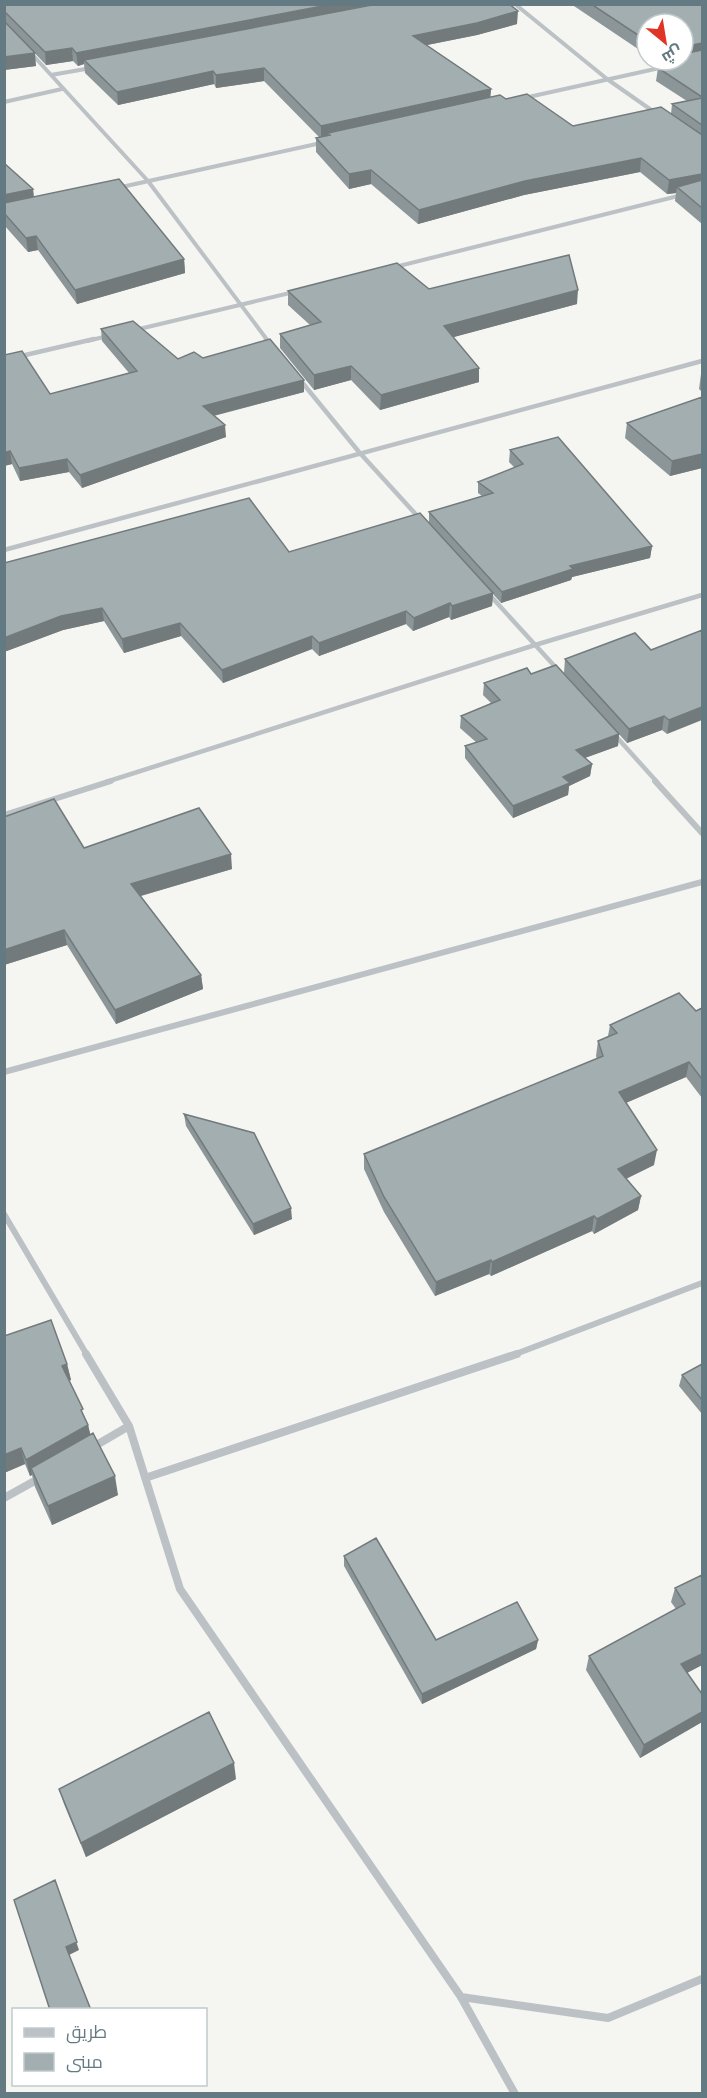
<svg xmlns="http://www.w3.org/2000/svg" width="707" height="2098" font-family="'Noto Sans',Cairo,sans-serif">
  <rect width="100%" height="100%" fill="#f5f5f1"/>
  <g fill="none" stroke-linecap="round" stroke-linejoin="round">
    <path stroke="#bbc1c4" stroke-width="4" d="M515 4 607 79 657 114
      M30 52 148 181 268 341
      M51 75 91 68
      M524 98 664 67
      M4 102 62 89
      M117 188 321 143
      M395 267 682 195
      M135 330 294 292
      M87 341 108 336"/>
    <path stroke="#bbc1c4" stroke-width="4.5" d="M266 339 271 345
      M4 360 94 339
      M301 381 359 452 421 520
      M4 550 702 361
      M487 592 559 671
      M613 733 657 782
      M106 782 535 645 702 595"/>
    <path stroke="#bbc1c4" stroke-width="6" d="M655 781 702 833
      M4 815 111 781
      M4 1072 702 882
      M4 1214 87 1355
      M513 1355 702 1283"/>
    <path stroke="#bbc1c4" stroke-width="8" d="M86 1354 129 1426 180 1589 461 1997 515 2094
      M93 1447 129 1426
      M145 1478 517 1354
      M4 1498 40 1478
      M461 1997 608 2018 702 1979"/>
  </g>
  <path fill="#8c9698" d="M4 4 517 24 477 35 427 45 491 89 490 97 506 99 573 126 671 114 672 104 687 101 656 81 658 68 670 64V62L660 64 654 60H683L647 24V55L571 4H702V224L675 201 676 193 667 194 640 172 524 195 418 224 371 184 349 189 316 152V138L319 137 264 81 216 88 214 84 118 105 85 73 84 64 78 66 73 61 46 65 28 46 36 66 4 70Z
    M4 163 33 189 34 197 184 259 185 273 77 304 38 250 28 252 4 225Z
    M429 289 577 304 453 337 479 382 380 410 351 380 314 390 280 348V334L310 325 288 305V291Z
    M101 329 178 359 203 358 304 392 214 416 226 437 82 488 69 472 20 481 12 464 4 466V355L50 394 129 373 102 341Z
    M701 374H702V392L699 389Z
    M702 397V468L670 476 625 438 627 423Z
    M510 450 652 546 650 558 572 577 571 580 501 603 493 594 492 606 451 620 449 617 413 631 406 624 319 656 312 649 223 683 181 636 124 653 104 621 63 630 4 652V563L289 552 429 523V512L482 496 478 493V482L515 468 509 462Z
    M702 630 667 734 662 730 627 743 564 673 565 659 651 650Z
    M531 674 619 734 618 746 584 758 592 764 590 776 569 786 568 795 513 818 465 758V746L477 743 460 728 461 716 491 703 483 695 484 683Z
    M4 817 84 848 232 869 141 896 201 975 203 989 116 1024 67 945 4 965Z
    M702 1008V1098L686 1077 626 1103 654 1165 626 1179 641 1196 638 1210 594 1234 592 1231 491 1276 489 1274 435 1296 384 1212 364 1169V1154L597 1059 596 1056 598 1041 608 1036 610 1025 696 1011Z
    M184 1114 292 1219 254 1235 186 1126Z
    M67 1364 71 1380 69 1381 88 1425 90 1434 118 1495 52 1525 35 1487 32 1475 30 1476 25 1464 4 1473Z
    M702 1364V1414L679 1386 682 1375Z
    M344 1556 436 1640H538L536 1649 422 1704 344 1566Z
    M702 1575V1665L687 1673 702 1694V1722L640 1758 586 1670 589 1656 676 1609 671 1602 675 1588Z
    M236 1779 86 1857 64 1804 59 1789Z"/>
  <path fill="#727a7c" d="M333 4H399L84 60V64L78 66 76 53Z
    M518 11 517 24 477 35 412 48 413 36Z
    M702 43V56L683 60V47Z
    M72 48 73 61 46 65 45 52Z
    M35 53 36 66 4 70V57Z
    M660 60H671L670 62 660 64Z
    M264 68V81L216 88V75Z
    M213 71 214 84 118 105 117 92Z
    M491 89 490 102 328 133V138L321 139V126Z
    M641 158 640 172 524 195 418 224 419 210 525 181Z
    M371 170V184L349 189V174Z
    M702 174V187H677L676 193 667 194 669 180Z
    M33 189 34 203 4 210V195Z
    M36 236 38 250 28 252 26 238Z
    M184 259 185 273 77 304 75 290Z
    M578 290 577 304 443 340 444 326Z
    M351 366V380L314 390V375Z
    M479 368V382L380 410 381 395Z
    M304 380V392L204 418 203 406Z
    M225 425 226 437 82 488 80 475Z
    M10 451 12 464 4 466V453Z
    M702 454V468L670 476 672 461Z
    M67 459 69 472 20 481 19 468Z
    M652 546 650 558 572 577 571 580 501 603 502 592 570 566Z
    M493 593 492 606 451 620 452 606Z
    M450 603 449 617 413 631 414 618Z
    M102 608 104 621 63 630 4 652V638L61 616Z
    M406 611V624L319 656V643Z
    M180 623 181 636 124 653 122 639Z
    M312 636V649L223 683 222 670Z
    M702 707V720L667 734 669 720Z
    M664 716 662 730 627 743 629 729Z
    M619 734 618 746 574 762 576 750Z
    M592 764 590 776 569 786 568 795 513 818V806L563 777Z
    M231 854 232 869 133 898 131 884Z
    M64 930 67 945 4 965V950Z
    M201 975 203 989 116 1024 115 1010Z
    M689 1062 686 1077 616 1107 619 1092Z
    M657 1150 654 1165 615 1184 618 1169Z
    M641 1196 638 1210 594 1234 597 1219Z
    M291 1208 292 1219 254 1235 253 1224Z
    M594 1216 592 1231 491 1276 492 1262Z
    M491 1260 489 1274 435 1296 436 1282Z
    M67 1364 71 1380 65 1382 62 1366Z
    M88 1425 92 1441 31 1468 32 1475 30 1476 26 1460Z
    M21 1448 25 1464 4 1473V1455Z
    M115 1476 118 1495 52 1525 48 1506Z
    M538 1640 536 1649 422 1704V1694Z
    M702 1654V1665L677 1678 681 1664Z
    M702 1712V1722L640 1758 644 1745Z
    M234 1763 236 1779 86 1857 81 1843Z
    M55 1880 79 1950 69 1955 66 1947Z"/>
  <path fill="#a3aeb1" stroke="#727a7c" stroke-width="1.5" d="M4 4H333L76 53 72 48 45 52 4 11Z
    M377 4H509L518 11 477 23 413 36 491 89 321 126 264 68 216 75 213 71 117 92 84 60Z
    M591 4H702V43L683 47V24H647V41Z
    M4 21 35 53 4 57Z
    M702 50V97L658 68 678 62 676 60H683V54Z
    M527 94 573 126 661 107 702 135V174L669 180 641 158 525 181 419 210 371 170 349 174 316 138 330 135 328 133 500 95 506 99Z
    M702 98V125L672 104Z
    M4 163 33 189 4 195Z
    M119 179 184 259 75 290 36 236 26 238 4 213V203Z
    M702 180V208L677 187Z
    M569 255 578 290 444 326 479 368 381 395 351 366 314 375 280 334 321 322 288 291 397 263 429 289Z
    M133 321 178 359 194 352 203 358 270 339 304 380 203 406 225 425 80 475 67 459 19 468 10 451 4 453V355L22 351 50 394 137 371 101 329Z
    M702 397V454L672 461 627 423Z
    M558 437 652 546 570 566 573 569 502 592 429 512 493 493 478 482 523 464 510 450Z
    M249 498 289 552 420 513 493 593 452 606 450 603 414 618 406 611 319 643 312 636 222 670 180 623 122 639 102 608 61 616 4 638V563Z
    M702 630V707L669 720 664 716 629 729 565 659 635 633 651 650Z
    M556 665 619 734 576 750 592 764 563 777 570 783 513 806 465 746 487 739 461 716 500 700 484 683 527 668 531 674Z
    M54 799 84 848 199 808 231 854 131 884 201 975 115 1010 64 930 4 950V817Z
    M679 993 696 1011 702 1008V1079L689 1062 619 1092 657 1150 618 1169 641 1196 597 1219 594 1216 492 1262 491 1260 436 1282 384 1197 364 1154 603 1056 598 1041 617 1033 610 1025Z
    M184 1114 254 1133 291 1208 253 1224Z
    M51 1320 67 1364 62 1366 83 1409 81 1410 88 1425 26 1460 21 1448 4 1455V1336Z
    M702 1364V1400L682 1375Z
    M93 1433 115 1476 48 1506 31 1468Z
    M376 1538 436 1640 517 1602 538 1640 422 1694 344 1556Z
    M702 1575V1654L681 1664 702 1694V1712L644 1745 589 1656 685 1604 675 1588Z
    M209 1712 234 1763 81 1843 59 1789Z
    M55 1880 77 1942 66 1947 91 2010H50L14 1900Z"/>
  <rect width="707" height="2098" fill="none" stroke="#647a82" stroke-width="12"/>
  <rect x="12" y="2008" width="195" height="78" fill="#ffffff" stroke="#c1cacd" stroke-width="1.5"/>
  <rect x="24" y="2028" width="30" height="9" fill="#bbc1c4" stroke="#c1cacd" stroke-width="1.5"/>
  <text x="66" y="2038" font-size="18" fill="#647a82">طريق</text>
  <rect x="24" y="2053" width="30" height="18" fill="#a3aeb1" stroke="#c1cacd" stroke-width="1.5"/>
  <text x="66" y="2068" font-size="18" fill="#647a82">مبنى</text>
  <g transform="translate(665 42) rotate(150)"><circle r="28" fill="#ffffff" stroke="#c1cacd" stroke-width="1.5"/>
  <path d="M0-4.5L10 22L0 15L-10 22Z" fill="#e03526"/>
  <text y="-9" font-size="16" font-weight="bold" text-anchor="middle" fill="#647a82">ش</text>
  </g>
</svg>
